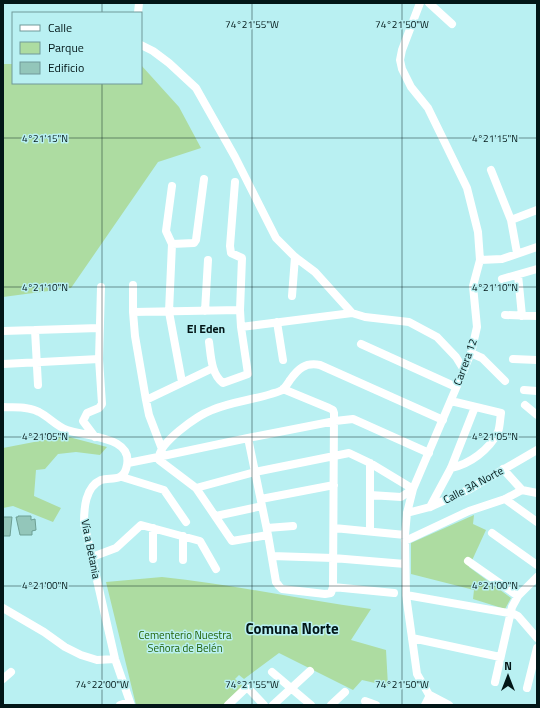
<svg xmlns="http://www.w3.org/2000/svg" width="540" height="708" font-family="'Titillium Web',sans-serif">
  <rect width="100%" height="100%" fill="#b9f0f2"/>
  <path fill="#addca1" d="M3 64H13V83H141V65L179 107 201 148 158 162 71 288 3 297Z
    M65 436 107 447 100 455 76 452 58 454 45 469 36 470 34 496 61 508 53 522 13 506 3 508V448Z
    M474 515 473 524 486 530 469 567 511 598 505 609 473 599 474 590 411 574V543Z
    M162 577C232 584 301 600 371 609L351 640 386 650 388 686 362 680 353 690 279 653 244 679 239 675 235 679 243 686 223 705H136L106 582Z"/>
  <path fill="#93c6ba" stroke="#6d9f94" d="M18 516H31V520L35 519 36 530 32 531V535H20L16 517H18Z
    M3 517H12L10 536H3Z"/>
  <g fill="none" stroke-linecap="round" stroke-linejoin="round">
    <path stroke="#fff" stroke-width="8" d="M420 3 402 50 400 60 402 69 411 87 428 108 467 188 478 232 480 260 473 286 477 327 471 353 413 489 407 513 405 535 406 595 417 674 435 705
      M429 3 452 24
      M138 13 139 3
      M141 45 153 51 169 63 196 88 235 157 276 238 295 257 315 272 352 313 365 317 409 322 437 337 456 357 464 370
      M491 170 511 220 517 253
      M172 186 166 231 172 244 169 312 182 382
      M511 220 537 210
      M172 244 194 243 196 240 204 179
      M480 260 502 259 537 247
      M518 275 522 316
      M502 279 537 269
      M133 285V312L135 336 146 400 149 415 162 449
      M292 296 295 257
      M205 311 208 260
      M133 312 240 310
      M505 315 537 316
      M277 322 283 360
      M241 327 352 313
      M35 330 38 385
      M3 331 99 328
      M209 342C211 356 211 374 223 383L248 374 241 327 240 310 242 258 231 253 230 246 235 182
      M361 344 456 387
      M471 353 482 358 505 381
      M513 359 537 360
      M3 364 99 359
      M524 390 537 391
      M146 400 213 368
      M451 401 501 413C500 419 500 427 498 432 489 450 470 464 451 468
      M525 405 537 415
      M3 407C14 408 29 406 39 412 49 417 56 426 67 430 87 437 137 436 126 469 122 482 110 477 101 480 85 487 84 509 84 523L115 659 131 705
      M95 437 83 421 87 413 99 408 102 404 99 359 101 287
      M248 438 268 535 276 582 279 586 282 589 325 594 331 593 333 587 334 413 333 410 329 408 283 389
      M128 463 158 457 248 438 335 421 353 419 429 453
      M370 463V531
      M503 469 522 490 537 493
      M122 477 164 490 186 522
      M196 488 255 472 349 453 370 463 413 489 401 497 370 495
      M261 499 334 485
      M505 499 537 522
      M430 507 451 468 475 407
      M407 513 430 507 470 489 537 450
      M216 516 262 506
      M153 528V559
      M267 528 293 526
      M334 528 405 535
      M492 533 537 565
      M268 535 232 541 196 488 159 460C156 444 198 415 212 410 231 402 252 400 271 394 274 393 279 392 282 390 285 388 288 383 290 380 298 369 305 362 320 365L443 420
      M183 536V560
      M405 541 469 511 505 499 522 490
      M272 556 333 558 405 564
      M92 557 116 548 141 525 200 541 216 569
      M468 561 518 596
      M333 587 394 593
      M406 595 514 614 518 616 537 638
      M3 608 44 632 65 647 81 655 97 660 115 659
      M412 638 500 657
      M272 672 311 705
      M3 679 11 672
      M495 682 512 607 518 596 537 577
      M527 688 537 648
      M430 695 449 705
      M365 701 376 705
      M120 705 129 702
      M228 705 247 687 264 705
      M273 705 310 671
      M331 705 345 692
      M425 705 430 695"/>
  </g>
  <path fill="none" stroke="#021617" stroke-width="1" stroke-opacity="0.45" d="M102 3V13M252 3V705M402 3V705M102 83V705M3 138H537M3 287H537M3 437H537M3 586H537"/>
  <g text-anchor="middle" stroke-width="3" stroke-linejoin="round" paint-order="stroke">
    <g font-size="11" fill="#021617" stroke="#b9f0f2">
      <text transform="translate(465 362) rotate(-70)" y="4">Carrera 12</text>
      <text transform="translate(473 485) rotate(-28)" y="4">Calle 3A Norte</text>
      <text transform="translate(91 549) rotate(79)" y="4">Vía a Betania</text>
    </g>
    <g font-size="11" fill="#206105" stroke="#b9f0f2">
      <text x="185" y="639">Cementerio Nuestra<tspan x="185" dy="13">Señora de Belén</tspan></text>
    </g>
    <g font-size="12" font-weight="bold" fill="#021617" stroke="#b9f0f2">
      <text x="206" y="333">El Eden</text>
    </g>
    <g font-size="15" font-weight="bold" fill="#021617" stroke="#b9f0f2">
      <text x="292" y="634">Comuna Norte</text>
    </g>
  </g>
  <g font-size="10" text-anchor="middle" fill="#021617" stroke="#b9f0f2" stroke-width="3" stroke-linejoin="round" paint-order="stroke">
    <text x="252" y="28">74°21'55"W</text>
    <text x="402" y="28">74°21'50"W</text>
    <text x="45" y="142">4°21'15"N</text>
    <text x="495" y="142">4°21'15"N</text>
    <text x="45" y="291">4°21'10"N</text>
    <text x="495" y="291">4°21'10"N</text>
    <text x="45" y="440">4°21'05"N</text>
    <text x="495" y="440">4°21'05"N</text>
    <text x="45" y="589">4°21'00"N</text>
    <text x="495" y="589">4°21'00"N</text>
    <text x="102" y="688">74°22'00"W</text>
    <text x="252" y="688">74°21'55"W</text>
    <text x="402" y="688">74°21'50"W</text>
  </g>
  <rect width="540" height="708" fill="none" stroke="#021617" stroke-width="8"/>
  <rect x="12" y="12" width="130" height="72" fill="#b9f0f2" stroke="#70999a"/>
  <rect x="20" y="25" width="20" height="6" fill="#ffffff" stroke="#70999a"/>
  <text x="48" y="32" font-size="12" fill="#021617">Calle</text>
  <rect x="20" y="42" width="20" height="12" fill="#addca1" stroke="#70999a"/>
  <text x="48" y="52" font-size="12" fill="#021617">Parque</text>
  <rect x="20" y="62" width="20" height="12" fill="#93c6ba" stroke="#70999a"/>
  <text x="48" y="72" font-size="12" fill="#021617">Edificio</text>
  <g transform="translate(508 676)" stroke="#b9f0f2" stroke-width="3" paint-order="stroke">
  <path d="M0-3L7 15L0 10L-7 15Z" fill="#021617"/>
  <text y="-6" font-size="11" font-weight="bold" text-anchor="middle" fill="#021617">N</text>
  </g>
</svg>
